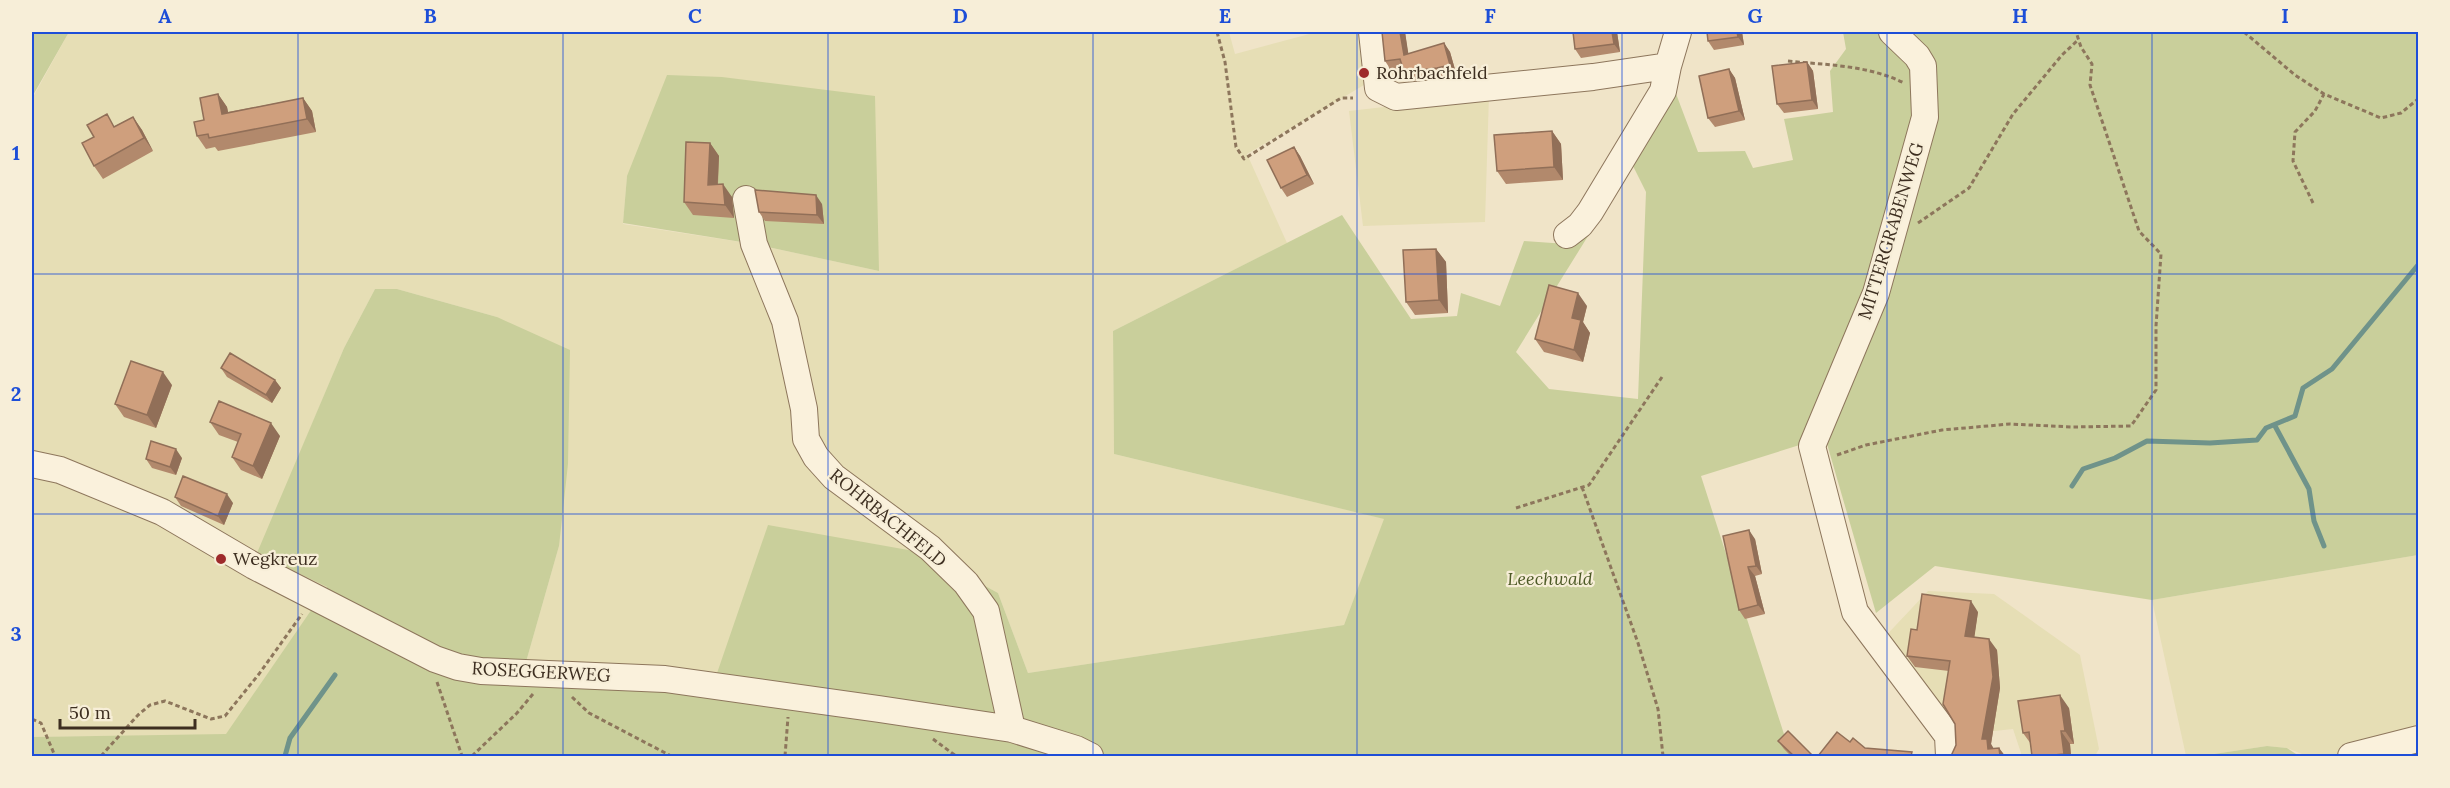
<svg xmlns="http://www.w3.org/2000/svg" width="2450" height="788" font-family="Lora,serif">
  <rect width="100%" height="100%" fill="#f0e4c8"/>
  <path fill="#e6deb5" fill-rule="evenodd" d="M69 32H766L827 34 928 33 929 32H1229L1235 54 1317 32H1365L1372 73 1364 85 1247 154 1287 243 1113 331 1114 454 1385 519 1344 625 1028 673 998 593 925 553 716 679 526 662 559 546 497 317 397 289H375L344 348 258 553 327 587 226 735 32 737V464L82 469 32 450 33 97ZM627 176 879 271 754 244 623 224Z
    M1489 95 1485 222 1363 226 1349 111Z
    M2418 555V740L2357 756H2307L2287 748 2267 746 2201 756H2186L2152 600Z
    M1928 591 1994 594 2080 655 2099 749 2095 756H2022L2013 729 1948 736 1879 643Z"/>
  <path fill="#c9cf9b" d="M32 32H69L32 97Z
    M766 32H929L928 33 827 34Z
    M1843 32H2418V555L2152 600 1935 566 1876 613 1825 437 1701 476 1791 756H32V737L226 734 327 587 257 553 344 348 375 289H397L497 317 570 350 568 464 559 546 526 662 715 679 768 525 925 553 998 593 1028 673 1344 625 1384 519 1114 454 1113 331 1342 215 1411 319 1457 316 1461 293 1500 306 1524 241 1567 244 1593 228 1516 352 1549 389 1638 399 1646 192 1632 164 1675 91 1698 152 1745 151 1753 168 1793 160 1784 119 1833 112 1830 71 1846 49Z
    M667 75 722 77 875 96 879 271 754 244 623 223 627 176Z
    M2267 746 2287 748 2299 756H2201Z"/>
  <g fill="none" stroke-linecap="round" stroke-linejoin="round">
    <path stroke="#6f938a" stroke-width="5" d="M2275 426 2309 489 2314 521 2324 546
      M2072 486 2083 469 2115 458 2147 441 2210 443 2257 440 2266 428 2295 416 2303 388 2332 369 2418 265
      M285 756 290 738 335 675"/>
    <g stroke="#8d765c" stroke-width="28">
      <path id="minor" d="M1372 32 1378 88 1396 97 1593 77 1668 66 1678 32
        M1892 32 1917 56 1923 66 1925 117 1876 293 1812 446 1855 612 1948 736 1949 756
        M746 199 754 244 785 321 804 409 806 439 816 457 834 477 930 548 966 583 986 611 1012 729
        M1567 235 1580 225 1590 212 1663 91 1668 66
        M32 464 60 470 162 512 254 566 435 659 458 667 481 671 665 679 879 709 1012 729 1076 749 1090 756
        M2351 756 2418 739"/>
    </g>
    <path stroke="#8d765c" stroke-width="3" stroke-dasharray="4.5 3" stroke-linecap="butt" d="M1217 32 1225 62 1236 147 1244 159 1341 98H1353
      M2244 32 2295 75 2324 94
      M1788 61C1826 65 1868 65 1904 83
      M2313 203 2293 161 2295 132 2315 111 2324 94 2381 118 2401 113 2418 99
      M1918 223 1969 188 2013 114 2062 55 2078 40
      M1837 455 1866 445 1942 430 2010 424 2072 427 2131 426 2156 390V326L2161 254 2139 231 2090 85 2092 64 2081 47 2076 32
      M1582 487 1638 643 1658 709 1663 756
      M1516 508 1589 485 1662 377
      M437 682 462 756
      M572 697 589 713 671 756
      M32 719 41 723 55 756
      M933 739 956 756
      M101 756 138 715 150 705 165 701 211 719 225 716 259 674 302 614
      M472 756 517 713 533 694
      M785 756 788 717"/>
    <use href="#minor" stroke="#faf1dc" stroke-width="26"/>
  </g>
  <path fill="#b2896c" d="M1405 32 1408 54 1444 43 1450 52 1456 73 1444 77 1410 81 1404 72 1403 68 1391 70 1385 61Z
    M1617 32 1620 52 1581 58 1575 49Z
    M1742 32 1744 45 1714 50 1708 41Z
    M1807 62 1813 71 1818 109 1784 113 1777 104Z
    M1729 69 1735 78 1745 120 1715 127 1708 118Z
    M218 94 227 107 228 112 303 98 312 111 316 132 218 151 215 147 206 149 197 136Z
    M133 117 142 130 153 151 103 179 94 166 115 126Z
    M1552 131 1561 144 1563 180 1506 184 1497 171Z
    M710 143 719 156 718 184 732 197 734 218 693 215 684 202Z
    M1294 147 1300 156 1314 184 1287 197 1281 188Z
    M822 204 824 224 765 221 759 212Z
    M1436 249 1446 262 1448 313 1415 315 1406 302Z
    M1587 306 1583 322 1590 333 1583 362 1544 352 1535 339Z
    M221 368 275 380 281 388 272 403 227 377Z
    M172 385 156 428 124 417 115 404Z
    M210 422 280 436 262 479 241 470 232 457 238 442 219 435Z
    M182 458 176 475 152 468 146 459Z
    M175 497 233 503 224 525 181 506Z
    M1755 539 1762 574 1755 576 1765 614 1745 619 1739 610Z
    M1978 612 1974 637 1997 650 2000 688 1991 744 1993 748H1999L2005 756H1951L1956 745 1955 724 1949 671 1915 667 1907 656 1917 630Z
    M2069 708 2074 744H2070L2071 756H2032L2031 744 2023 733Z
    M1778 741 1813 756H1791L1784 749Z"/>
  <path fill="#916f58" d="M1400 32H1405L1410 64 1404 55Z
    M1612 32H1617L1620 52 1614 44Z
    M1737 32H1742L1744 45 1738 37Z
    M1444 43 1450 52 1456 73 1450 65Z
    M1807 62 1813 71 1818 109 1812 100Z
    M1729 69 1735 78 1745 120 1739 111Z
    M218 94 227 107 231 127 222 114Z
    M303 98 312 111 316 132 307 119Z
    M133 117 142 130 153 151 144 138Z
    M1552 131 1561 144 1563 180 1554 167Z
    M710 143 719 156 717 197 708 185Z
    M1294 147 1300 156 1314 184 1307 175Z
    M723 184 732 197 734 218 725 205Z
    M816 195 822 204 824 224 817 215Z
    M1436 249 1446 262 1448 313 1439 300Z
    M1578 293 1587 306 1583 322 1590 333 1583 362 1574 350 1572 318Z
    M163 372 172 385 156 428 147 415Z
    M275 380 281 388 272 403 266 395Z
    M271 423 280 436 262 479 253 466Z
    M176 449 182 458 176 475 170 467Z
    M227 494 233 503 224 525 218 516Z
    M1749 530 1755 539 1762 574 1756 566Z
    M1748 567 1755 576 1765 614 1758 605Z
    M1971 601 1978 612 1973 647 1965 636Z
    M1989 639 1997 650 2000 688 1991 744 1994 749 1993 756 1982 739Z
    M2060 695 2069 708 2074 744 2065 731Z
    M2061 731 2070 744 2071 756H2066L2064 754Z
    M1999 748 2005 756H2000Z"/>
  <path fill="#cf9f7d" stroke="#916f58" stroke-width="1.5" d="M1382 32H1400L1404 55 1444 43 1450 65 1437 68 1404 72 1400 59 1385 61Z
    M1573 32H1612L1614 44 1575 49Z
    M1707 32H1737L1738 37 1708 41Z
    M1807 62 1812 100 1777 104 1772 66Z
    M1729 69 1739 111 1708 118 1699 76Z
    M218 94 222 114 303 98 307 119 209 138 208 134 197 136 194 122 204 120 200 98Z
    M107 114 114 127 133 117 144 138 94 166 82 143 94 137 87 125Z
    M1552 131 1554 167 1497 171 1494 135Z
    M686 142 710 143 708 185 723 184 725 205 684 202Z
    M1294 147 1307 175 1281 188 1267 160Z
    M755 190 816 195 817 215 759 212Z
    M1436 249 1439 300 1406 302 1403 250Z
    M1549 285 1578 293 1572 318 1581 320 1574 350 1535 339Z
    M230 353 275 380 266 395 221 368Z
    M131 361 163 372 147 415 115 404Z
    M219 401 271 423 253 466 232 457 241 434 210 422Z
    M151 441 176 449 170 467 146 459Z
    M183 476 227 494 218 516 175 497Z
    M1749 530 1756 566 1748 567 1758 605 1739 610 1723 536Z
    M1922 594 1971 601 1965 636 1989 639 1993 677 1982 739H1987L1988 749 1999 748 2000 756H1951L1956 745 1955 724 1943 704 1950 661 1907 656 1911 629 1917 630Z
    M2060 695 2065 731H2061L2064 754 2044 756H2032L2029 732 2023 733 2018 701Z
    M1788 731 1813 756H1794L1778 741Z
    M1837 732 1850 742 1853 738 1865 748 1912 752 1911 756H1818Z"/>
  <path fill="none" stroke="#1d4ed8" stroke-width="1.5" stroke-opacity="0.55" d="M298 32V756M563 32V756M828 32V756M1093 32V756M1357 32V756M1622 32V756M1887 32V756M2152 32V756M32 274H2418M32 514H2418"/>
  <g fill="#9e2a2b" stroke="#f7eed8" stroke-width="2">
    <circle cx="1364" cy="73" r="6"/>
    <circle cx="221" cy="559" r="6"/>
  </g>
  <g text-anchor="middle" stroke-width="4.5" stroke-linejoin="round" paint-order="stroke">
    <g font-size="18" fill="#3d2e20" stroke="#f7eed8" text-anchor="start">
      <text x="1376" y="79">Rohrbachfeld</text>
      <text x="233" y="565">Wegkreuz</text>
    </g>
    <g font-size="18" fill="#3d2e20" stroke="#f7eed8">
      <text transform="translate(1891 231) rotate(-73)" y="6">MITTERGRABENWEG</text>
      <text transform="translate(888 518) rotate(39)" y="6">ROHRBACHFELD</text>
      <text transform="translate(541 672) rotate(3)" y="6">ROSEGGERWEG</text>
    </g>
    <g font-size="18" font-style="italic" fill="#4d5a26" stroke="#f7eed8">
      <text x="1550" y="585">Leechwald</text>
    </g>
  </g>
  <rect width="2450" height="788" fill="none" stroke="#f7eed8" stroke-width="66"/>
  <path d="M60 719v9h135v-9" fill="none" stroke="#3d2e20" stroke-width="3"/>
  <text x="69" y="719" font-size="18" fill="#3d2e20" stroke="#f7eed8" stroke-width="4.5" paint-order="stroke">50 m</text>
  <rect x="33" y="33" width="2384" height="722" fill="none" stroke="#1d4ed8" stroke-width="2"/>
  <g font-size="20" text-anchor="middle" font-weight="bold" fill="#1d4ed8">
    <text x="165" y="23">A</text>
    <text x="430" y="23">B</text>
    <text x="695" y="23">C</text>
    <text x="960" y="23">D</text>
    <text x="1225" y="23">E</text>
    <text x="1490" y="23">F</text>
    <text x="1755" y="23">G</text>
    <text x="2020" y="23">H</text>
    <text x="2285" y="23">I</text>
    <text x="16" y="160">1</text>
    <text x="16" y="401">2</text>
    <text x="16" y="641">3</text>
  </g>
</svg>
